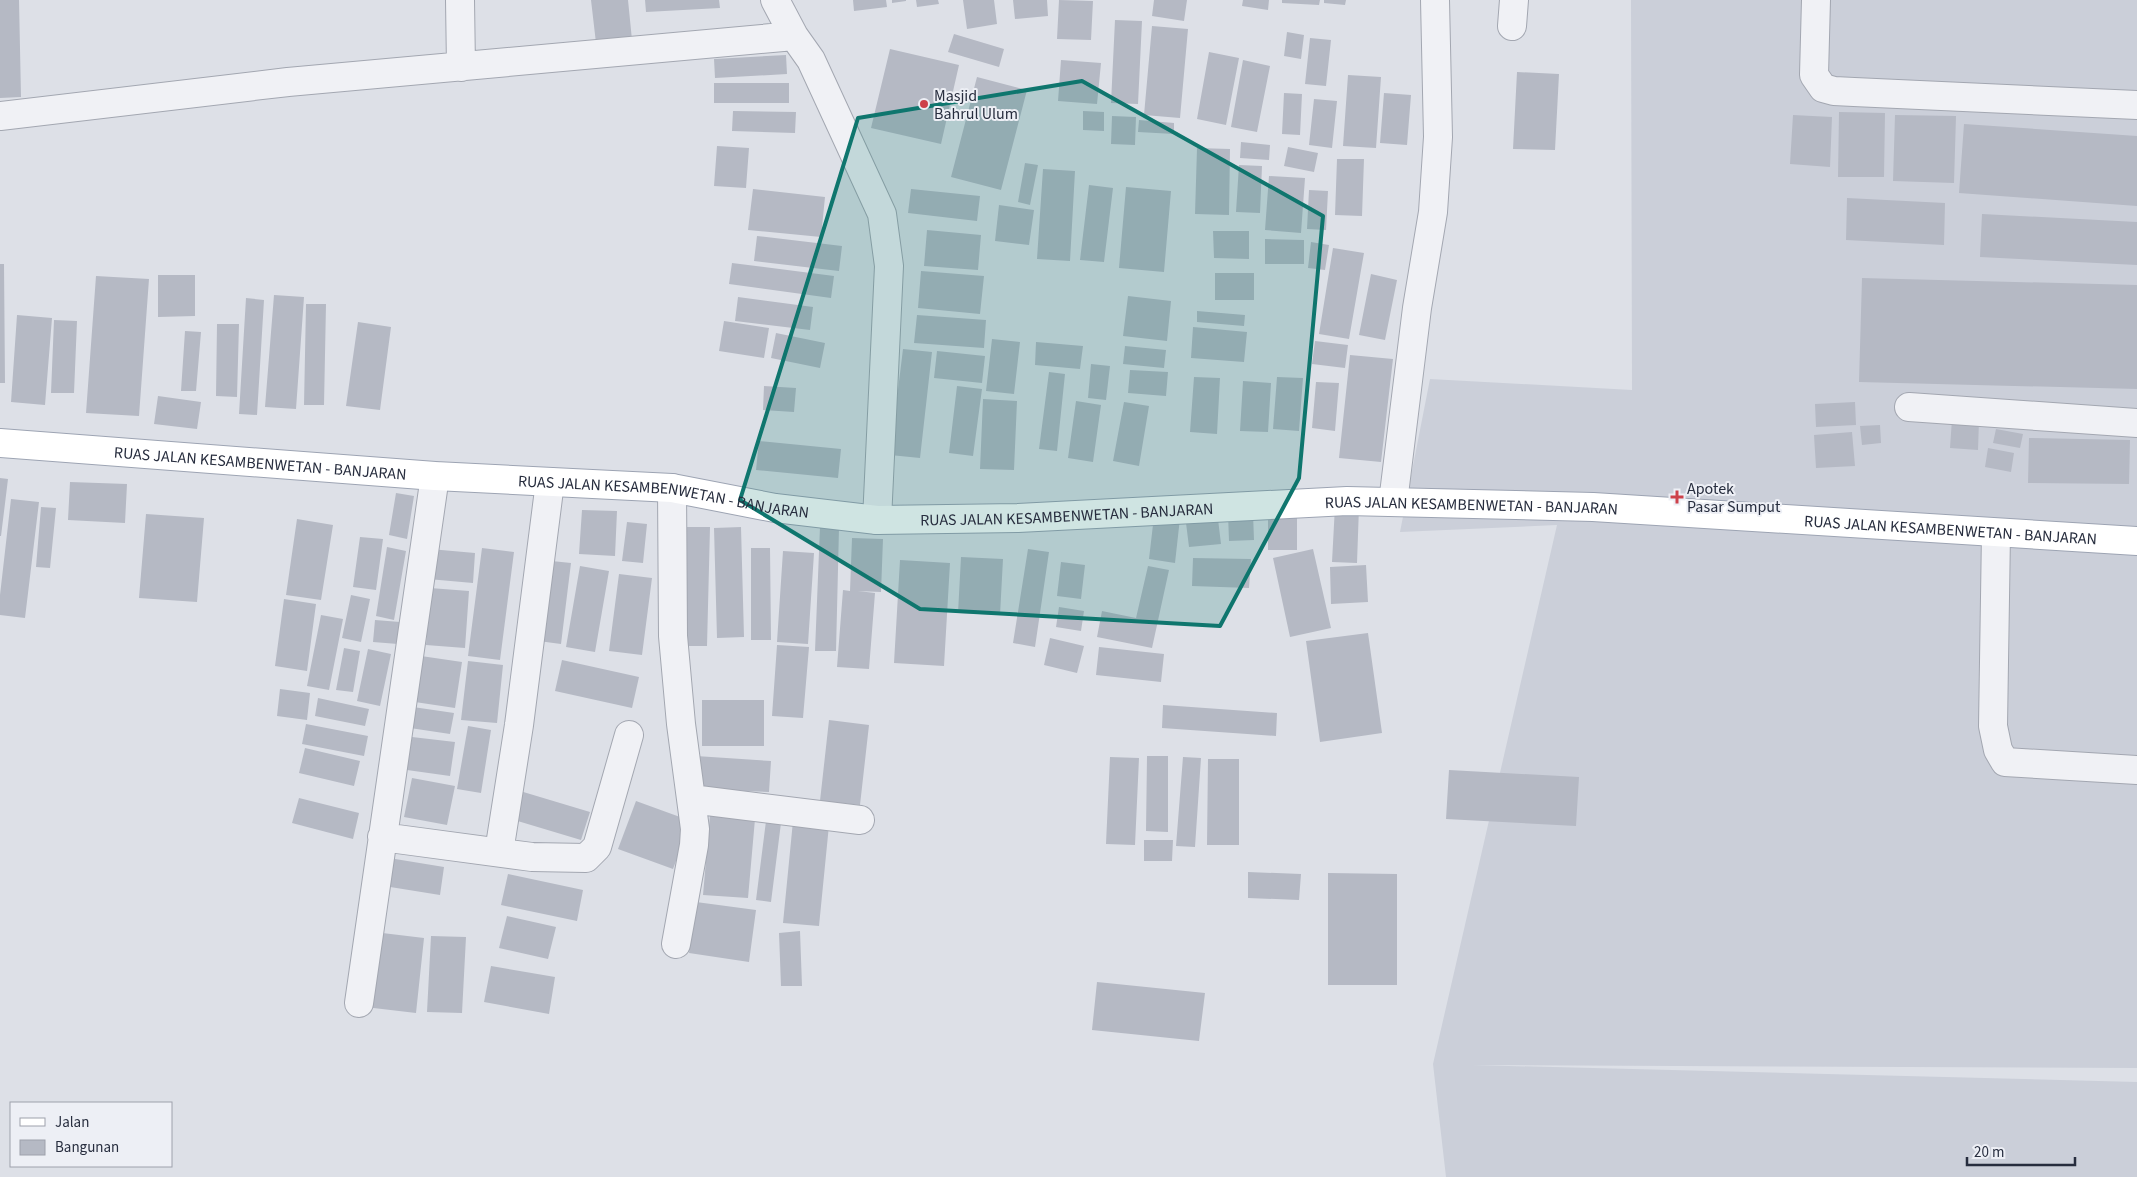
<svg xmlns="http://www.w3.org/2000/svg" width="2137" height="1177" font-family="'Source Sans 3',sans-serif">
  <rect width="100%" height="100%" fill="#dde0e7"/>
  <path fill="#cbcfd9" d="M1631 0H2137V1068L1472 1065 2137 1082V1177H1446L1433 1064 1557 525 1400 532 1430 379 1632 390Z"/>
  <path fill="#b5b9c4" d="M0 0H19L21 97 0 98Z
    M591 0H628L632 40 596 43Z
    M645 0H719L720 8 646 12Z
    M853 0H886L887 7 854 11Z
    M892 0H906V1L892 3Z
    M916 0H938L939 4 917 7Z
    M963 0H994L997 24 967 29Z
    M1013 0H1047L1048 16 1015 19Z
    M1059 0 1093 1 1091 40 1057 39Z
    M1154 0H1187L1184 21 1152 16Z
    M1243 0H1269L1268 10 1242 6Z
    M1282 0H1320L1319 5 1282 3Z
    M1324 0H1346L1345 5 1324 3Z
    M1115 20 1142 21 1138 104 1111 103Z
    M1152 26 1188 29 1180 118 1144 115Z
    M1287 32 1304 35 1301 59 1284 56Z
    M954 34 1004 49 999 67 948 52Z
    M1310 38 1331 40 1326 86 1305 84Z
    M890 49 959 65 941 144 871 128Z
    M1209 52 1239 58 1226 125 1197 119Z
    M786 55 787 74 715 78 714 59Z
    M1061 60 1101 63 1097 104 1058 101Z
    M1243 60 1270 66 1257 132 1231 127Z
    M1517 72 1559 74 1555 150 1513 149Z
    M1348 75 1381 77 1376 148 1343 146Z
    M977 77 1027 90 1001 190 951 177Z
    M714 83H789V103H714Z
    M1284 93 1302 94 1300 135 1282 134Z
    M1384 93 1411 95 1407 145 1380 143Z
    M1314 99 1337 101 1332 148 1309 145Z
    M733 111 796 112 795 133 732 131Z
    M1083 111 1104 112V131L1083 130Z
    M1839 112 1885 113 1884 177H1838Z
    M1793 115 1832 117 1830 167 1790 164Z
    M1895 115 1956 116 1954 183 1893 181Z
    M1112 116 1136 117 1135 145 1111 144Z
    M1139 120 1174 123V134L1138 132Z
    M1964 124 2137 136V206L1959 193Z
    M1241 142 1270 145 1269 160 1240 158Z
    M717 146 749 148 746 188 714 186Z
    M1288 147 1318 153 1314 172 1284 166Z
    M1197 148 1230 149 1229 215 1195 214Z
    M1337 159H1364L1362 216 1335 215Z
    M1025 163 1038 165 1030 205 1018 202Z
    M1239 165 1262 166 1260 213 1236 212Z
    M1043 169 1075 171 1070 261 1037 259Z
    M1269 176 1305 178 1301 233 1265 230Z
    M1089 185 1113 188 1104 262 1080 260Z
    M1126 187 1171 191 1164 272 1119 268Z
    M753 189 825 197 821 237 748 230Z
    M911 189 980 196 977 221 908 213Z
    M1309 190 1328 191 1326 230 1307 229Z
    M1847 198 1945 203 1944 245 1846 240Z
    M999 205 1034 210 1029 245 995 241Z
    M1982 214 2137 222V265L1980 257Z
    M927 230 981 235 978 270 924 266Z
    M1213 231H1249V259L1214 258Z
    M757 236 842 246 839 271 754 261Z
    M1265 239 1304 240V264H1265Z
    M1311 242 1329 245 1325 270 1308 268Z
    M1333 248 1364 253 1349 339 1319 334Z
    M732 263 834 276 831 298 729 284Z
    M0 264H4L5 383H0Z
    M921 271 984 276 980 314 918 308Z
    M1215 273H1254V300H1215Z
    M1371 274 1397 280 1385 340 1359 335Z
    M158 275H195V316L158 317Z
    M96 276 149 279 139 416 86 413Z
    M1862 278 2137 285V389L1859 382Z
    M274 295 304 297 296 409 265 407Z
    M1128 296 1171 301 1167 341 1123 336Z
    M738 297 813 307 810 330 735 321Z
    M246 298 264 300 257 415 239 414Z
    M306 304H326L324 405H304Z
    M1197 311 1245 315 1244 326 1197 322Z
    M17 315 52 318 45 405 11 402Z
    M917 315 986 320 984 348 914 343Z
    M54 320 77 321 74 393H51Z
    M724 321 769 328 764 358 719 351Z
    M358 322 391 327 380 410 346 406Z
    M217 324H239L237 397 216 396Z
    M1193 327 1247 332 1244 362 1191 358Z
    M185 331 201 332 196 391H181Z
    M776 333 825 343 820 368 771 358Z
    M992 339 1020 342 1014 394 986 391Z
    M1315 341 1348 345 1345 368 1312 364Z
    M1036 342 1083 346 1080 369 1035 365Z
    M1125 346 1166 350 1164 368 1123 364Z
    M903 349 932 352 920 458 890 455Z
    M937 351 985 356 982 383 934 378Z
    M1350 355 1393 359 1381 462 1339 458Z
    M1091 364 1110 366 1106 400 1088 398Z
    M1130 370 1168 372 1166 396 1128 393Z
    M1049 372 1065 374 1057 451 1039 449Z
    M1194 377 1220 378 1217 434 1190 432Z
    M1277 377 1303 378 1299 431 1273 429Z
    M1243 381 1271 383 1268 432 1240 431Z
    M1316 382 1339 383 1335 431 1312 428Z
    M764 386 796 388 794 412 763 410Z
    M957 386 982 389 973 456 949 453Z
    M158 396 201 402 197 429 154 424Z
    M983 399 1017 401 1014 470 980 469Z
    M1076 401 1101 405 1093 462 1068 458Z
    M1124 402 1149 406 1139 466 1113 461Z
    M1855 402 1856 425 1816 427 1815 404Z
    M1952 419 1979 420 1978 450 1950 448Z
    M1880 425 1881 443 1862 445 1860 426Z
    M1996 429 2023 434 2020 448 1993 443Z
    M1852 432 1855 466 1816 468 1814 435Z
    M2029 438 2130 440 2129 484 2028 483Z
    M759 441 841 449 838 478 756 470Z
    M1988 448 2014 453 2011 472 1985 467Z
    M0 478 8 479 1 536H0Z
    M70 482 127 484 125 523 68 520Z
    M396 493 414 496 407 539 389 535Z
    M11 499 39 502 25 618 0 615V595Z
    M1335 506 1359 507 1357 563 1332 562Z
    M41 507 56 508 50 568 36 567Z
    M1297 508V550H1268V509Z
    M582 510 617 511 615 556 579 554Z
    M1253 513 1254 540 1229 541 1228 514Z
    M146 514 204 518 197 602 139 598Z
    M1154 516 1180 518 1175 563 1149 559Z
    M297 519 333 525 321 600 286 595Z
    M1218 519 1221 544 1189 547 1186 523Z
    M627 522 647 524 643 563 622 561Z
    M687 527H710L707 646H684Z
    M741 527 744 637 717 638 714 528Z
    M820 527 839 528 836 651H815Z
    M360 537 383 539 376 590 353 587Z
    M852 538 883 539 881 592 858 591 875 593 869 669 837 667 843 590 850 591Z
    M387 547 406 551 394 620 376 616Z
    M482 548 514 552 500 660 468 656Z
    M751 548H770L771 640H751Z
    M430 549 475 553 473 583 428 579Z
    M1028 549 1049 552 1035 647 1013 643Z
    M1313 549 1331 628 1290 637 1273 558Z
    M783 551 814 553 808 644 777 642Z
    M961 557 1003 559 1000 615 958 613Z
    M1193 558 1251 559 1249 588 1192 586Z
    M542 560 571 563 561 644 531 640Z
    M900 560 950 563 944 666 894 663Z
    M1061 562 1085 565 1081 599 1057 596Z
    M1366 565 1368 602 1331 604 1330 567Z
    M580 566 609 571 595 652 566 647Z
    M1148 566 1169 570 1152 648 1097 637 1102 611 1136 618Z
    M619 574 652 578 642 655 609 651Z
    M430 588 469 591 465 648 426 645Z
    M351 595 370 599 361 642 342 638Z
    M284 599 316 604 307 671 275 666Z
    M1059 607 1084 611 1081 631 1056 627Z
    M321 615 343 619 329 690 307 686Z
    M375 620 400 622 398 644 373 642Z
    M1368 633 1382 733 1320 742 1306 641Z
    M1050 638 1084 646 1077 673 1044 665Z
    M777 645 809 647 803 718 772 716Z
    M1099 647 1164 654 1161 682 1096 675Z
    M344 648 360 651 353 692 336 690Z
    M368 649 391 654 380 706 357 701Z
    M421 656 462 662 455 708 415 702Z
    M562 660 639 677 632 708 555 691Z
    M468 661 503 665 497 723 461 720Z
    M280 689 310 693 307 720 277 716Z
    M318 698 369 709 365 726 315 716Z
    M702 700H764V746H702Z
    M1163 705 1277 713 1276 736 1162 728Z
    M413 707 454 713 450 734 410 728Z
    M829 720 869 725 860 805 820 801Z
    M306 724 368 736 364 756 302 744Z
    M468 726 491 730 481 793 457 789Z
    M412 737 455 742 450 776 407 770Z
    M305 748 360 761 354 786 299 773Z
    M696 756 771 761 769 792 695 789Z
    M1147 756H1168V832L1146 831Z
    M1110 757 1139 758 1135 845 1106 844Z
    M1183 757 1201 758 1195 847 1176 846Z
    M1208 759H1239V845H1207Z
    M1449 770 1579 777 1576 826 1446 819Z
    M412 778 455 786 447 825 404 817Z
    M520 791 590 812 581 840 511 819Z
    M299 798 359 813 353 839 292 823Z
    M636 801 691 821 673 869 618 849Z
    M710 815 755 819 748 898 703 895Z
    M766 821 781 823 771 902 756 900Z
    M793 821 829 825 819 926 783 923Z
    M1144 840H1173L1172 861H1144Z
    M389 858 444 867 440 895 384 886Z
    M1248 872 1301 874 1299 900 1248 898Z
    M1328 873 1397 874V985H1328Z
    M508 874 583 890 577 921 501 905Z
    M696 902 756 910 749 962 689 953Z
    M507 916 556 927 548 959 499 948Z
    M800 931 802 986H781L779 933Z
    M374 932 424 938 416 1013 365 1007Z
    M431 936 466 937 462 1013 427 1012Z
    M491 966 555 977 549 1014 484 1002Z
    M1097 982 1205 993 1199 1041 1092 1030Z"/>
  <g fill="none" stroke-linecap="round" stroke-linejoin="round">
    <g stroke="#a3a7b1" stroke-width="30">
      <path id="minor" d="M460 0 461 67
        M775 0 794 36 811 60 882 214 889 266 877 520
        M1816 0 1814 75 1823 88 1834 91 1854 92 2137 105
        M1512 26 1514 0
        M0 116 288 82 794 36
        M1909 407 2137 423
        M672 488 673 636 681 724 695 829 694 845 676 944
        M1393 502 1417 308 1433 212 1438 137 1435 0
        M1996 533 1993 726 1998 750 2005 762 2137 770
        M691 799 860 820
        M382 837 532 857 586 858 597 847 629 735
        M499 852 519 725 550 482
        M359 1003 435 476"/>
    </g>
    <g stroke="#9da4b3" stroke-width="30">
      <g id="major">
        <path id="s1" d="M0 443 435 476 672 488 775 508 877 520 1018 518 1347 501 1593 507 2137 541"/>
      </g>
    </g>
    <use href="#minor" stroke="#f0f1f5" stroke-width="28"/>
    <use href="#major" stroke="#fff" stroke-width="28"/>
  </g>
  <path fill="#0f766e" fill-opacity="0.2" stroke="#0f766e" stroke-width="4" stroke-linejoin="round" d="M1082 81 1323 216 1299 478 1220 626 920 609 740 500 858 118Z"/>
  <g fill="#cd414a" stroke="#edeff5" stroke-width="2">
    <circle cx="924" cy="104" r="5"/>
    <path d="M1674.5 489.5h5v5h5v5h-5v5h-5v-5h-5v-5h5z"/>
  </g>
  <g text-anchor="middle" stroke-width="4" stroke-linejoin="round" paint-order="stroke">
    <g font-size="16" fill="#272d3e" stroke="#edeff5" text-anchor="start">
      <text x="934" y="101">Masjid<tspan x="934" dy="18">Bahrul Ulum</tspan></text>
      <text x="1687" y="494">Apotek<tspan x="1687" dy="18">Pasar Sumput</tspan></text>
    </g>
    <g font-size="16" fill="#272d3e" stroke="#edeff5">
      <text dy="6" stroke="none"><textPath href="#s1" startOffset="261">RUAS JALAN KESAMBENWETAN - BANJARAN</textPath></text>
      <text dy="6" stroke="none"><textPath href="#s1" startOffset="666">RUAS JALAN KESAMBENWETAN - BANJARAN</textPath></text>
      <text dy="6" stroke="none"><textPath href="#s1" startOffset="1476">RUAS JALAN KESAMBENWETAN - BANJARAN</textPath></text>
      <text dy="6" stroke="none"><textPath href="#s1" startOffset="1071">RUAS JALAN KESAMBENWETAN - BANJARAN</textPath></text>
      <text dy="6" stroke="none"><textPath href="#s1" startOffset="1956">RUAS JALAN KESAMBENWETAN - BANJARAN</textPath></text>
    </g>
  </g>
  <rect x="10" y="1102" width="162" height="65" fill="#edeff5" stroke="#9ea1ac"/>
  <rect x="20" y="1118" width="25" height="8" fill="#ffffff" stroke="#9ea1ac"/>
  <text x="55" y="1127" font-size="15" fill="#272d3e">Jalan</text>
  <rect x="20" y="1140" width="25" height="15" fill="#b5b9c4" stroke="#9ea1ac"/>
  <text x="55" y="1152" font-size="15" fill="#272d3e">Bangunan</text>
  <path d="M1967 1157v8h108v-8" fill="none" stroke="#272d3e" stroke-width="2.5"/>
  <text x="1974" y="1157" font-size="15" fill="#272d3e" stroke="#edeff5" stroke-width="4" paint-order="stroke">20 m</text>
</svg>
